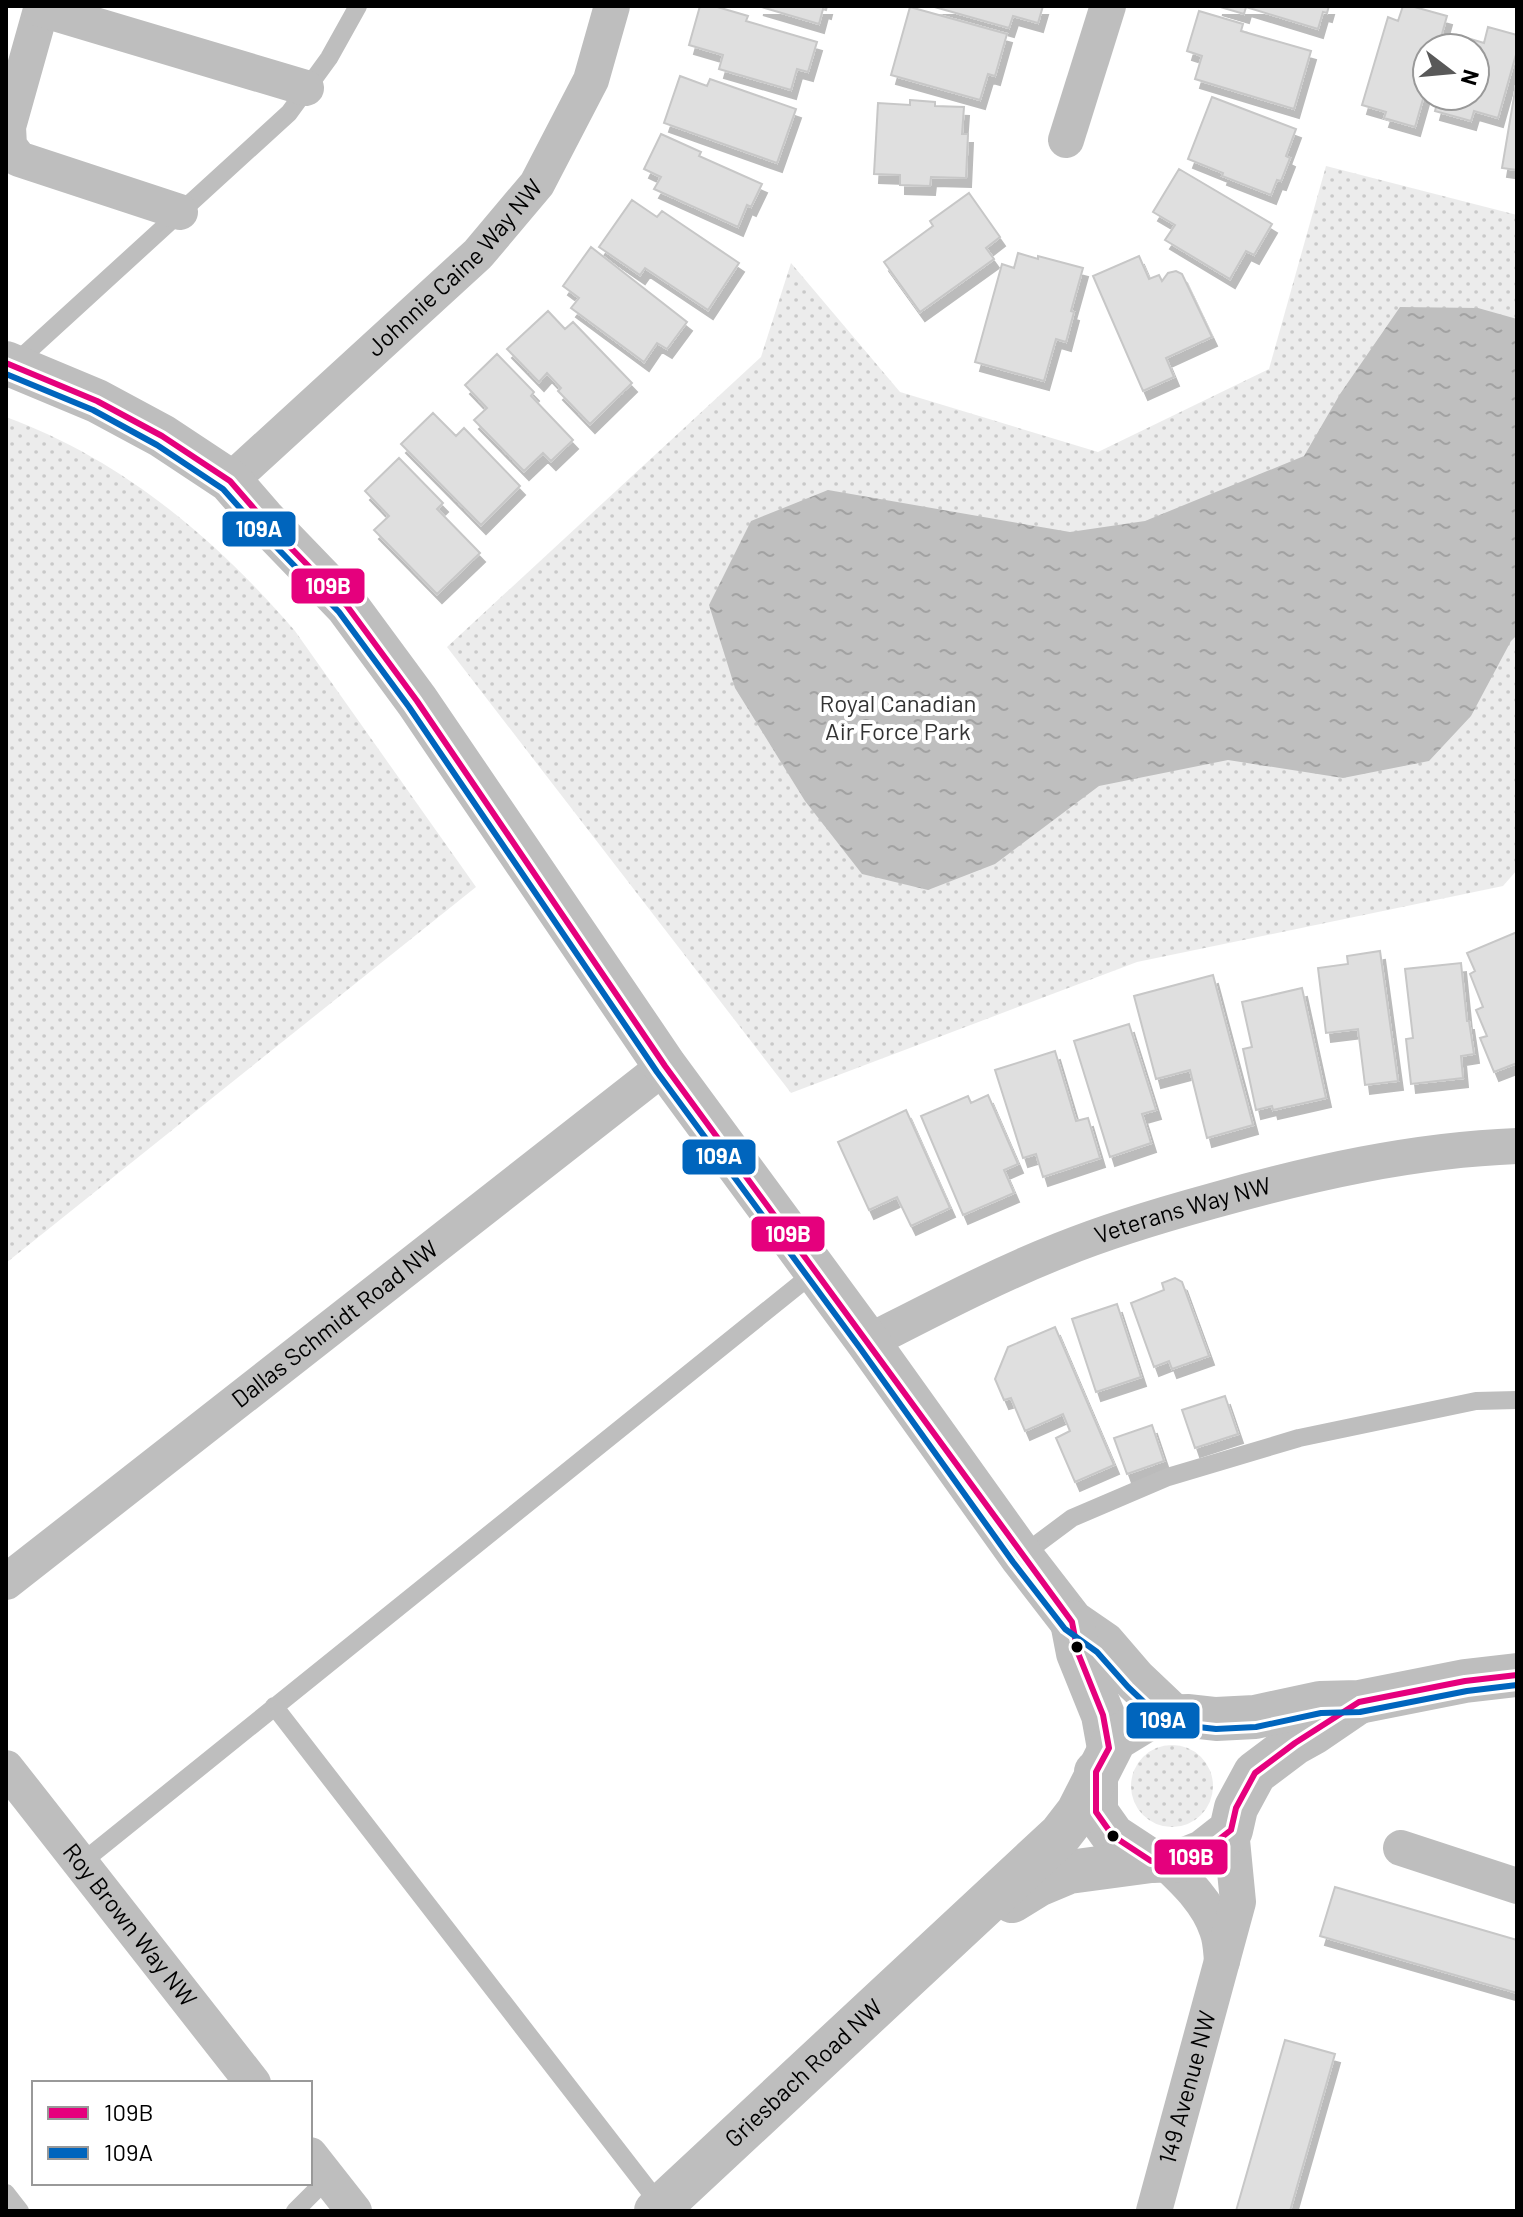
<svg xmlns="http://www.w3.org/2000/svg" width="1523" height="2217" font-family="Barlow,sans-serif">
  <defs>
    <pattern id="park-dots" width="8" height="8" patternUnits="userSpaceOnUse" patternTransform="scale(2)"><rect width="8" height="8" fill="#ececec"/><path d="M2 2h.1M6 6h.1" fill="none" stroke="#c9c9c9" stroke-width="1.8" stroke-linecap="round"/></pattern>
    <pattern id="water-ripples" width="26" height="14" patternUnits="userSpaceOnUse" patternTransform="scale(2)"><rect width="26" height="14" fill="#bfbfbf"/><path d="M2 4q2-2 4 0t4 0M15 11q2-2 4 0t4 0" fill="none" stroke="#a2a2a2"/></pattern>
    <filter id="shadow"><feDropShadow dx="5" dy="9" stdDeviation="0" flood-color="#0004"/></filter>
  </defs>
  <rect width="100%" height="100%" fill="#fff"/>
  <path fill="url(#park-dots)" d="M1326 166 1517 215V870L1503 886 1137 962 791 1093 447 647 761 357 791 263 900 392 1098 452 1269 369Z
    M6 417C121 459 216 539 295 631L476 887 6 1263Z
    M1131 1786a41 41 0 1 1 82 0a41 41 0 1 1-82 0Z"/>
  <path fill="url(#water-ripples)" d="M1400 307 1478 308 1517 319V635L1511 641 1471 716 1429 761 1343 778 1228 760 1099 786 995 864 928 890 862 874 805 801 735 688 709 605 751 521 828 490 1070 532 1145 521 1304 456 1340 394Z"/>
  <path fill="#dfdfdf" stroke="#c7c7c7" stroke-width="2" filter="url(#shadow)" d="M700 6H714L748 16 746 21 817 42 808 72 797 69 791 90 719 69 723 55 689 45Z
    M758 6H827L826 10 823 9 819 24Z
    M931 6H1043L1038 23 1013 16 1009 28Z
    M1217 6H1329L1327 13 1323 12 1318 29 1246 7 1244 14Z
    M1403 6H1411L1447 16 1438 48H1427V85L1415 127 1384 118 1386 112 1362 105 1388 17 1398 21Z
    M910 7 1007 34 995 76 988 74 980 100 891 75Z
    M1199 11 1243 24 1241 31 1311 51 1294 109 1195 79 1202 56 1187 51Z
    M1488 27 1517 35V51L1498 118 1474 111 1471 121 1435 111 1439 96H1475V48H1453L1457 35 1484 43Z
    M680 76 707 86 710 79 796 109 777 163 664 123Z
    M1517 79V170L1502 168Z
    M1212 97 1296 129 1286 156 1290 158 1281 181 1277 180 1271 195 1222 176 1223 173 1188 159Z
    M910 100 935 102V106L964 107 962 134H968L966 178 931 177 930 186 900 185V175L874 174 878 103 910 105Z
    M661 134 701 152 699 156 762 184 751 207 747 205 738 227 654 189 661 177 644 169Z
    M1179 169 1272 224 1254 255 1246 251 1230 279 1165 240 1175 225 1153 212Z
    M969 193 1000 237 986 248 994 259 920 312 884 262 933 226 930 221Z
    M632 200 657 217 662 211 739 263 708 310 645 268 640 275 599 247Z
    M591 247 687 322 667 349 657 343 644 362 571 308 579 298 563 286Z
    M1018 253 1038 259V256L1083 268 1071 311 1074 312 1066 342 1056 339 1044 381 975 362 1002 264 1014 268Z
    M1139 256 1149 279 1159 275 1162 281 1168 273 1176 271 1182 274 1212 337 1166 358 1174 377 1143 391 1093 276Z
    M548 311 565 329 573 322 632 383 590 424 558 391 561 388 547 373 539 382 507 349Z
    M497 354 534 392 531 396 573 440 551 461 543 453 524 471 474 420 487 408 465 385Z
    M433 413 456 436 464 428 520 486 481 525 401 444Z
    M399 458 443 503 437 509 480 553 437 594 374 530 389 516 365 491Z
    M1517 932V1063L1494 1072 1480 1038 1487 1036 1476 1010 1483 1007 1470 974 1475 971 1467 953Z
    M1380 951 1398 1081 1365 1085 1358 1029 1326 1033 1318 968 1348 964 1347 956Z
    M1461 963 1467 1021H1469L1474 1054 1461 1056 1463 1078 1411 1084 1406 1039 1413 1038 1405 969Z
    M1213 975 1253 1125 1207 1138 1190 1070 1156 1079 1134 996Z
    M1302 988 1326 1098 1273 1110 1272 1106 1256 1110 1243 1049 1252 1047 1242 1002Z
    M1129 1024 1156 1110 1142 1114 1151 1143 1110 1157 1074 1041Z
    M1055 1051 1076 1121 1088 1118 1100 1158 1043 1177 1036 1154 1023 1158 995 1070Z
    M988 1095 1018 1164 1004 1170 1014 1193 963 1215 921 1116 968 1096 971 1103Z
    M906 1110 950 1208 911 1226 897 1197 869 1210 838 1142Z
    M1175 1278 1182 1282 1209 1356 1172 1369 1169 1361 1154 1367 1131 1303 1164 1290 1162 1283Z
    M1117 1304 1141 1377 1096 1392 1072 1319Z
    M1055 1327 1114 1465 1075 1482 1056 1438 1070 1431 1063 1414 1025 1431 1011 1398 1004 1400 995 1379 1008 1347Z
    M1225 1396 1238 1434 1195 1448 1182 1410Z
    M1152 1425 1164 1461 1127 1474 1114 1438Z
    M1335 1887 1517 1940V1993L1320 1936Z
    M1285 2040 1335 2054 1290 2211H1236Z"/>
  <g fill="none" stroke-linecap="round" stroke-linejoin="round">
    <path stroke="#bebebe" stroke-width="18" d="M13 365 289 113 329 58 358 6
      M1021 1556 1072 1518 1168 1477 1299 1438 1476 1401 1517 1400
      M274 1706 661 2206
      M81 1863 816 1271
      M6 2193 20 2211
      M295 2211 328 2178"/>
    <g stroke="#bebebe" stroke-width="36">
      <path d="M42 6 8 127 9 146 19 159 180 212"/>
      <path d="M41 9 306 88"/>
      <path d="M1066 140 1108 6"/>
      <path id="s1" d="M230 481 478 254 537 184 591 80 612 6"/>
      <path id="s2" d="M868 1342C931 1310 995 1276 1061 1250 1110 1230 1161 1215 1212 1201 1311 1173 1413 1150 1517 1146"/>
      <path id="s3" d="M6 1582 665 1066"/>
      <path id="s4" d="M6 1768 253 2083"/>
      <path d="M1401 1848 1517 1886"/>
      <path d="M1164 1861C1185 1881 1208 1902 1217 1930 1221 1940 1221 1951 1222 1961"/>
      <path d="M310 2155 354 2211"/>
      <path id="s5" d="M1154 2211 1238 1902 1231 1830"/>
    </g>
    <g stroke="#bebebe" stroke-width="44">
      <path d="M6 363 97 401 162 436 230 481 263 519 347 606 417 701 665 1066 868 1342 1021 1556 1072 1622 1104 1644 1135 1680 1174 1717"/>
      <path d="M1072 1622 1078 1653 1103 1715 1109 1748"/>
      <path d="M1096 1772V1812L1113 1836 1151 1861"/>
      <path d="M1012 1901 1038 1885 1069 1872 1151 1861 1183 1860 1203 1852 1231 1830 1236 1808 1255 1773 1295 1743 1313 1733 1357 1703"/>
      <path id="s6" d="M656 2211 1061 1834 1078 1812 1115 1739 1151 1717 1189 1716 1216 1719 1255 1717 1320 1703 1359 1702 1465 1681 1517 1675"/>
    </g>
    <g stroke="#fff" stroke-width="12">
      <path id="bus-1" d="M6 363 97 401 162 436 230 481 263 519 347 606 417 701 665 1066 1072 1622 1078 1653 1103 1715 1109 1748 1096 1772V1812L1113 1836 1151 1861 1183 1860 1203 1852 1231 1830 1236 1808 1255 1773 1295 1743 1359 1702 1465 1681 1517 1675"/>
    </g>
    <g stroke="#fff" stroke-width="12">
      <path id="bus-2" d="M6 374 93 410 157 445 223 489 256 526 339 612 409 707 657 1072 860 1348 1013 1562 1065 1629 1097 1652 1128 1687 1167 1724 1173 1727 1189 1726 1216 1729 1256 1727 1321 1713 1360 1712 1467 1691 1517 1685"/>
    </g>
    <use href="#bus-1" stroke="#e5007d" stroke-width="6"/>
    <use href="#bus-2" stroke="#0065bd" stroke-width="6"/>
  </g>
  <g fill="#000" stroke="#fff" stroke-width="3">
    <circle cx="1077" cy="1647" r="7"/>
    <circle cx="1113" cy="1836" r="7"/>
  </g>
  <g text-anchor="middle" stroke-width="8" stroke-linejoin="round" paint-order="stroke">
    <g font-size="24" fill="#000" stroke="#fff">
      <text dy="8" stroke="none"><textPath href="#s1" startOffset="310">Johnnie Caine Way NW</textPath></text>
      <text dy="8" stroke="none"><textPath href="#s2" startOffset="342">Veterans Way NW</textPath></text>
      <text dy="8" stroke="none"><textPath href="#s3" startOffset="418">Dallas Schmidt Road NW</textPath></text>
      <text dy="8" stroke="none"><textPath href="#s4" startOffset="200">Roy Brown Way NW</textPath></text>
      <text dy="8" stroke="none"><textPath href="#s6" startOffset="202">Griesbach Road NW</textPath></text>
      <text dy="8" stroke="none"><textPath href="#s5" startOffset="128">149 Avenue NW</textPath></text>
    </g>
    <g font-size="24" fill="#333" stroke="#fff">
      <text x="898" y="712">Royal Canadian<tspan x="898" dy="28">Air Force Park</tspan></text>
    </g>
  </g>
  <g stroke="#fff" stroke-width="3">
    <rect x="221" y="510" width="76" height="38" rx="8" fill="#0065bd"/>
    <rect x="290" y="567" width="76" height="38" rx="8" fill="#e5007d"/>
    <rect x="681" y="1138" width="76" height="38" rx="8" fill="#0065bd"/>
    <rect x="750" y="1215" width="76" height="38" rx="8" fill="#e5007d"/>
    <rect x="1125" y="1701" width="76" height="39" rx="8" fill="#0065bd"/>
    <rect x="1153" y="1838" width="76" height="38" rx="8" fill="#e5007d"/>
  </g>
  <g font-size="22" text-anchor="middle" font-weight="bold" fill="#fff">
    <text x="259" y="537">109A</text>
    <text x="328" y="594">109B</text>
    <text x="719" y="1164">109A</text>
    <text x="788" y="1242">109B</text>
    <text x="1163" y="1728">109A</text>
    <text x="1191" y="1865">109B</text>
  </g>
  <rect width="1523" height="2217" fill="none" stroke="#000000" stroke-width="16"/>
  <rect x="32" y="2081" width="280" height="104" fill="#ffffff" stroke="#999999" stroke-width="2"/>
  <rect x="48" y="2107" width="40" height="12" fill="#e5007d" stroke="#999999" stroke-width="2"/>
  <text x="104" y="2121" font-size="24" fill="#000000">109B</text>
  <rect x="48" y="2147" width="40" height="12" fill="#0065bd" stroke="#999999" stroke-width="2"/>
  <text x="104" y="2161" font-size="24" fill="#000000">109A</text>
  <g transform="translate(1451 72) rotate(106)"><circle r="38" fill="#ffffff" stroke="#999999" stroke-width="2"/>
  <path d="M0-6L14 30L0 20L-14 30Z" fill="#595959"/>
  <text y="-12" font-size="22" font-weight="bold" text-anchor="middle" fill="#000000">N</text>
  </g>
</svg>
